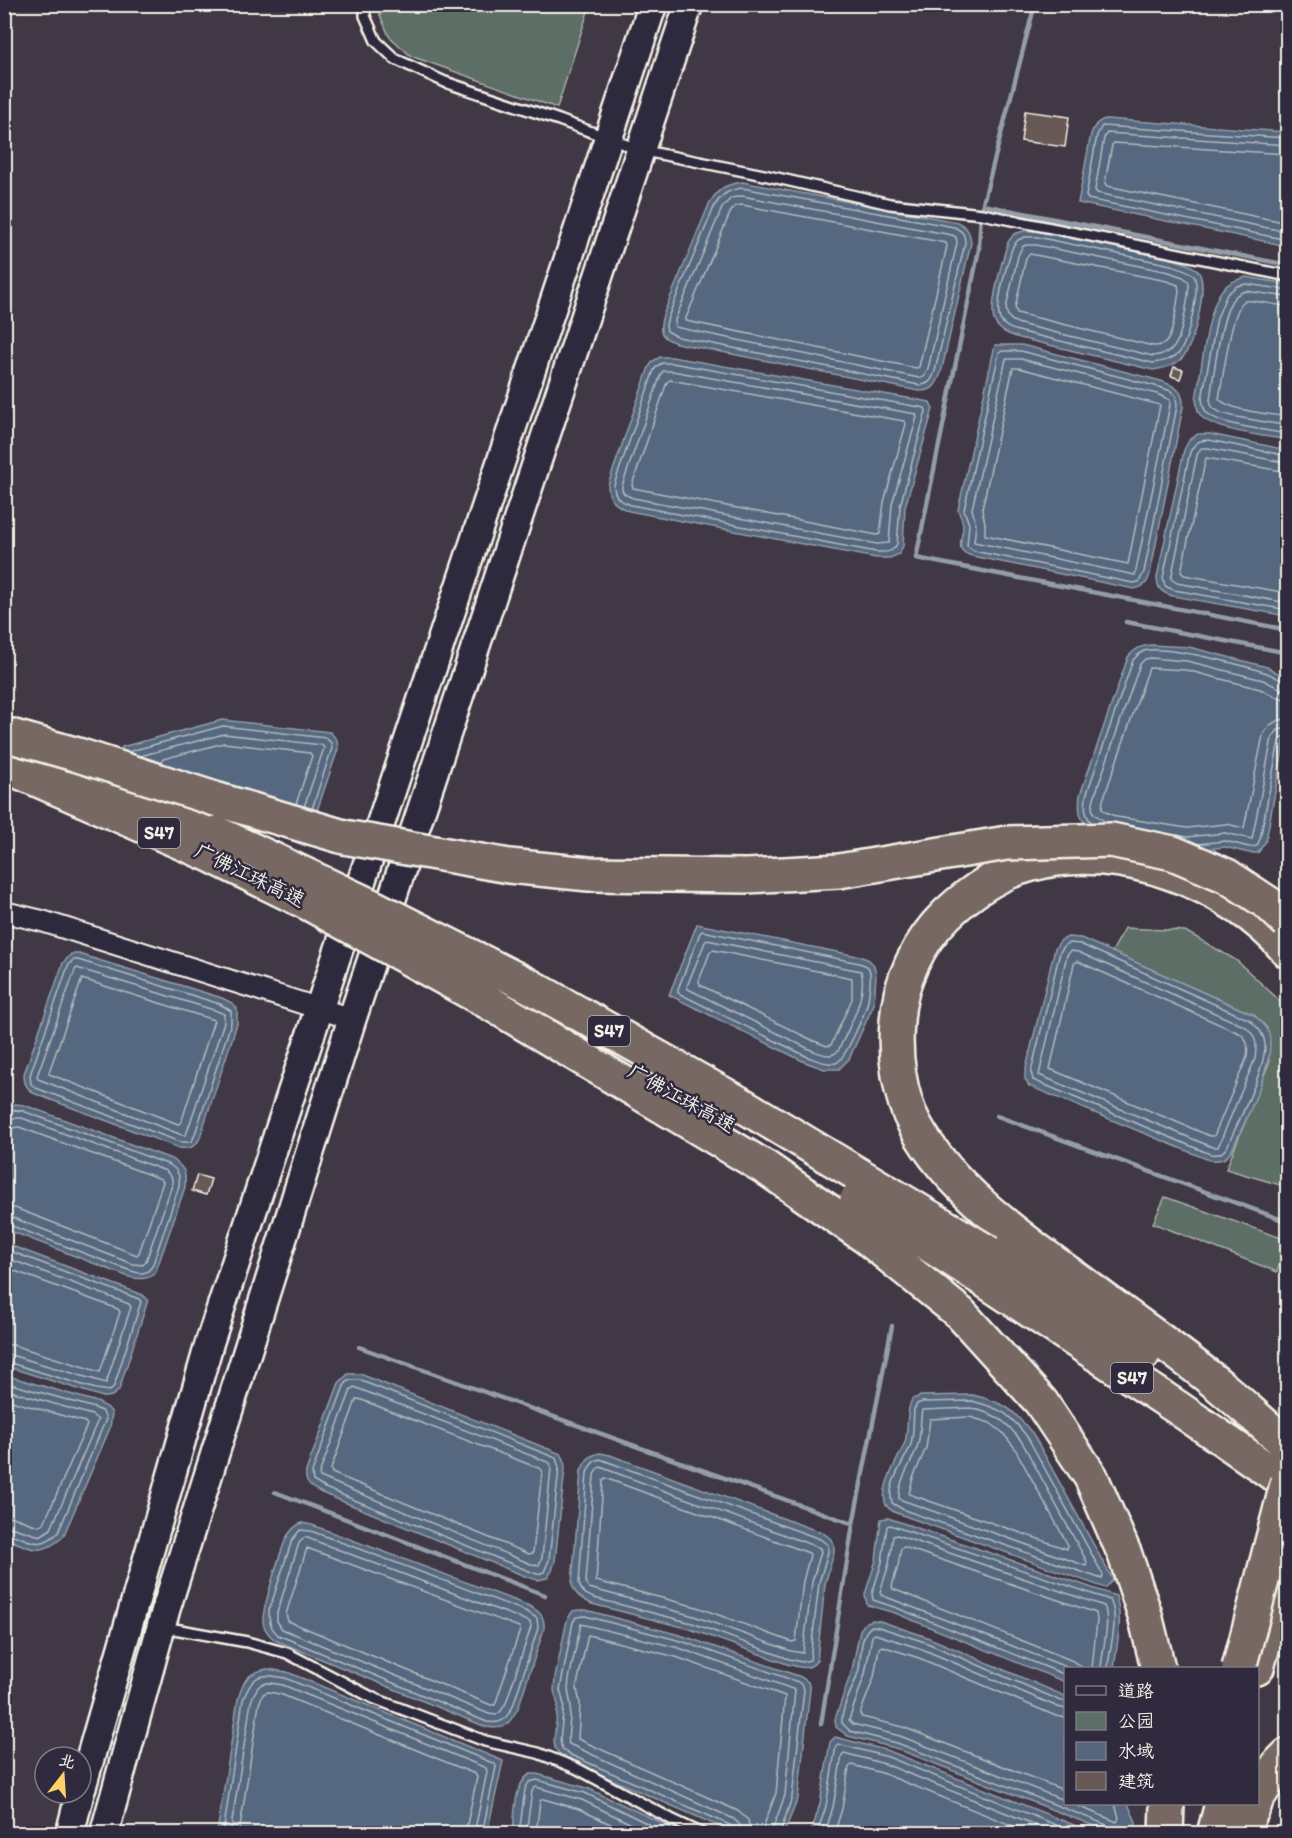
<svg xmlns="http://www.w3.org/2000/svg" width="1292" height="1838" font-family="Itim,'LXGW WenKai TC',sans-serif">
  <rect width="100%" height="100%" fill="#403844"/>
  <filter id="ink" filterUnits="userSpaceOnUse"><feTurbulence type="fractalNoise" baseFrequency=".0167" numOctaves="2"/><feDisplacementMap in="SourceGraphic" scale="12" xChannelSelector="R" yChannelSelector="G"/><feConvolveMatrix kernelMatrix="1 2 1 2 8 2 1 2 1" color-interpolation-filters="sRGB"/></filter>
  <g filter="url(#ink)">
    <path fill="#5d6e66" stroke="#a8b0a7" stroke-width="1.5" d="M379 5V4L590 5 557 108 411 56 389 36 380 15Z
      M1125 928 1185 931 1236 960 1279 1000 1288 1016 1287 1187 1226 1169 1269 1063 1267 1028 1254 1015 1112 952Z
      M1165 1197 1287 1240 1277 1272 1153 1223Z"/>
    <path fill="#54677f" stroke="#949ea9" stroke-width="1.5" d="M1106 119 1287 132V246L1078 203 1091 134C1095 125 1097 121 1106 119Z
      M742 182 957 222C967 227 970 231 971 243L941 373C936 386 933 391 919 391L676 343C660 337 658 332 663 315L710 202C720 187 725 185 742 182Z
      M1024 231H1037L1173 259C1181 262 1192 264 1198 271 1209 283 1194 346 1183 357 1175 366 1164 368 1153 370L1020 338C1010 335 998 331 994 320 989 306 1003 258 1008 242L1014 234Z
      M1246 277 1287 284V440C1267 436 1216 431 1202 417 1197 412 1197 406 1196 399 1201 374 1207 309 1222 290 1228 282 1237 280 1246 277Z
      M995 345H1022L1161 381C1175 386 1184 390 1183 407L1150 574C1147 584 1144 587 1134 589L972 556C953 550 963 540 963 526 963 521 960 515 958 510Z
      M660 357H672L930 402 933 409 905 507 903 546 899 554 890 558H876L629 511C615 505 608 500 608 485L649 367 653 361Z
      M1198 434H1210L1287 450V616L1173 596C1162 593 1157 589 1157 577L1184 450 1190 439Z
      M1151 645 1189 647 1267 667 1287 678V727L1266 841 1258 853H1249L1225 847 1186 851 1094 832C1079 819 1078 814 1080 795L1128 657C1135 649 1140 646 1151 645Z
      M222 720 330 732 337 740 338 749 305 846 112 769 122 747Z
      M1287 803V859C1271 848 1284 818 1287 803Z
      M697 924 862 957 869 960 874 965 876 975 874 1004 849 1059 839 1069H824L805 1062 669 995Z
      M1068 937 1081 938 1254 1015C1258 1019 1265 1024 1267 1029 1281 1054 1243 1124 1232 1150 1226 1160 1221 1161 1209 1160L1029 1086 1025 1079V1072L1055 948 1061 940Z
      M71 954H79L222 998 232 1003 237 1008V1024L199 1140C193 1148 189 1149 179 1148L33 1093C26 1087 24 1083 24 1074L63 963Z
      M15 1104 24 1105 174 1160C185 1169 186 1172 185 1187L155 1274C146 1280 140 1279 129 1277L5 1229V1108Z
      M4 1243 143 1295 148 1300 119 1390C114 1396 111 1397 103 1397L5 1366Z
      M348 1374H360L561 1454 564 1459 565 1468 555 1561 552 1571 547 1578 538 1580 527 1577 322 1493C312 1488 304 1484 306 1471L339 1383Z
      M5 1375 97 1402 107 1407 112 1413 110 1428 63 1537C39 1558 31 1548 5 1538Z
      M973 1395C1005 1403 1012 1408 1033 1434L1113 1580 1105 1588 902 1515C896 1513 890 1511 886 1505 878 1489 900 1457 905 1442 909 1428 905 1413 912 1399L921 1396Z
      M600 1453 610 1455 823 1533 830 1538 834 1544V1553L825 1584 817 1660C809 1672 799 1667 787 1664L690 1629 592 1604C581 1599 575 1595 572 1584L581 1471C585 1461 589 1455 600 1453Z
      M888 1518 1116 1596C1123 1619 1117 1645 1114 1668H1066L1065 1682 895 1613 867 1605 865 1594 876 1560 881 1519Z
      M302 1523 312 1525 527 1605C539 1611 545 1615 544 1629L518 1708C509 1725 505 1730 486 1727L275 1640C269 1635 263 1629 263 1621 262 1610 282 1545 288 1535 292 1529 296 1525 302 1523Z
      M578 1610H586L683 1636 801 1677 808 1682 810 1689 798 1798 784 1833H734L570 1761 562 1757 555 1748 554 1740 558 1705 554 1691 555 1677 567 1620 573 1611Z
      M872 1620 880 1621 927 1637 1065 1696 1066 1804H1128L1136 1822V1832L1134 1833H1112L895 1748 848 1736 836 1727 835 1719 852 1670 860 1630 865 1623Z
      M267 1669 287 1672 503 1761 487 1833H217L238 1699C244 1679 247 1673 267 1669Z
      M835 1737 889 1751 1094 1833H811L820 1804 830 1742Z
      M530 1774H537L587 1788 683 1833H513C515 1815 513 1785 530 1774Z"/>
    <g fill="none" stroke-linecap="round" stroke-linejoin="round">
      <path stroke="#b4babe" stroke-width="1.5" d="M1288 138 1102 126 1097 135 1086 196 1088 199 1288 240
        M1288 145 1107 133 1104 138 1095 190 1097 193 1288 232
        M1288 154 1114 143 1112 145 1105 183 1107 186 1288 223
        M742 188 954 227C962 231 965 234 965 243L935 371C932 380 929 385 919 385L678 337 667 331 666 325 668 317 715 205C723 193 729 190 742 188Z
        M742 196 952 235 956 237 957 243 928 369 924 377 919 378 675 327V320L722 208 731 198Z
        M742 205 946 243 947 246 919 367 916 368 686 321V318L730 213 735 206Z
        M1025 237H1037L1171 265C1178 267 1187 269 1193 275 1202 284 1188 343 1179 353 1172 360 1163 362 1153 363L1022 332C1014 330 1006 328 1001 321 993 309 1008 260 1013 246L1018 240Z
        M1026 245H1036L1169 272 1183 277 1189 282C1189 296 1182 336 1174 347 1169 353 1161 355 1153 356L1024 325C1013 322 1007 320 1006 308L1018 256 1022 247Z
        M1030 254 1167 281 1178 285 1179 291C1177 304 1174 332 1167 341 1164 345 1158 346 1153 346L1017 313 1015 308 1026 258Z
        M1288 290 1246 284 1237 286 1227 294 1217 318 1202 399C1203 404 1203 409 1207 413 1221 426 1268 430 1288 434
        M1288 297 1246 291C1242 292 1237 294 1234 298 1221 311 1213 379 1210 400L1212 407 1221 413 1237 417 1288 426
        M1288 306C1277 306 1253 299 1245 301 1232 304 1222 384 1219 399 1230 411 1271 414 1288 417
        M1021 351 1159 387 1171 391 1176 396 1177 406 1144 572 1139 582 1133 583 974 551 967 546 969 524 964 510 999 353 1002 351Z
        M1006 359H1021L1157 394 1170 400V405L1135 575 974 542 976 524 972 509Z
        M662 363H672L925 408 926 411 900 506 897 544C893 553 885 552 876 552L631 505C620 501 614 498 614 485L654 370 657 366Z
        M1013 368H1019L1160 405 1128 564 985 535V523L982 509Z
        M663 371H672L916 414 917 417 892 504 889 543 877 544 633 498C626 495 621 494 622 486L661 374Z
        M670 380 904 421 906 424 884 502 880 534 877 535 633 488 632 485 667 382Z
        M1288 456 1209 440C1198 440 1195 443 1190 452L1163 578 1165 586 1174 590 1288 610
        M1288 463 1208 448H1201L1197 455 1171 579 1177 583 1288 603
        M1288 472 1206 458 1181 572 1184 575 1288 593
        M1288 699 1278 698 1260 689 1186 670 1149 668 1103 800 1102 809 1106 812 1117 817 1187 828 1226 824 1244 828 1263 735C1268 725 1276 719 1288 719
        M127 752 223 726 326 738 331 743 332 748 312 809
        M140 756 224 734 322 745 324 748 304 807
        M161 763 163 759 224 743 310 753 312 756 296 804
        M1106 822 1094 814 1092 808 1094 798 1140 664 1145 659 1151 658 1187 661 1263 680 1281 689 1288 690
        M1092 823C1084 815 1085 806 1086 796L1133 660C1136 657 1139 653 1144 651 1166 645 1243 665 1267 673 1274 676 1280 681 1288 682
        M1177 835 1187 837 1225 833 1252 839 1272 738 1278 730 1288 728
        M1197 844 1225 841 1249 847 1257 846 1260 839 1279 741 1282 737 1288 736
        M702 931 859 963C862 964 866 965 868 967 873 974 869 992 868 1000 866 1011 845 1060 836 1063 827 1065 816 1060 808 1057L678 993V989L700 933Z
        M707 940 861 971C868 995 848 1030 838 1051 830 1059 820 1053 811 1050L688 989 687 986 705 942Z
        M1070 943 1080 944 1250 1020C1257 1027 1264 1033 1265 1044 1266 1068 1238 1122 1227 1147 1222 1154 1219 1155 1210 1154L1033 1080 1031 1072 1060 952 1065 945Z
        M713 950 852 978V999L831 1045 827 1046 814 1041 700 985 699 981 710 952Z
        M1071 951 1078 952 1246 1027C1257 1037 1257 1044 1255 1059L1218 1147H1212L1039 1075 1067 955Z
        M73 960H78L220 1004 231 1011V1023L194 1137 191 1142H180L36 1088 31 1084 30 1075 68 966Z
        M1077 961 1241 1034C1249 1042 1248 1047 1247 1057L1214 1136H1210L1050 1069 1074 964Z
        M77 968 217 1011 224 1014V1022L186 1135H182L38 1079 37 1076 75 970Z
        M82 979 214 1020 181 1123 178 1124 49 1074V1072Z
        M4 1112 15 1110 23 1111 170 1165C179 1171 180 1176 179 1186L153 1264C148 1275 141 1274 131 1271L4 1223
        M4 1120 16 1118H22L166 1171 172 1178V1185L146 1261 143 1265 133 1264 11 1217 4 1216
        M4 1129 19 1127 161 1179 163 1182 139 1253 137 1255 15 1208 4 1207
        M4 1249 139 1299 141 1302 114 1386 110 1391 96 1389 4 1361
        M4 1257 129 1304 131 1307 106 1383 4 1353
        M4 1267 118 1309 120 1312 100 1372 13 1345 4 1344
        M352 1380H359L556 1458 559 1468 549 1560 544 1572 537 1574 529 1571 325 1488 313 1481 312 1472 344 1386 348 1381Z
        M4 1382 95 1408 103 1412 106 1419 58 1533C35 1553 29 1536 4 1533
        M354 1387 550 1463 551 1468 542 1558 539 1565 531 1564 320 1477 319 1474 351 1390Z
        M4 1389 92 1415 98 1420 51 1529 40 1536 4 1525
        M4 1399 85 1422 87 1425 44 1523 38 1526 13 1517 4 1516
        M359 1399 541 1469 542 1472 533 1553 529 1554 332 1473 331 1469 356 1400Z
        M972 1401C1002 1409 1009 1413 1028 1438L1103 1575 1102 1579 904 1510 892 1503C886 1483 905 1462 911 1444 914 1433 913 1420 914 1409L917 1404 922 1402Z
        M971 1408C998 1415 1005 1420 1022 1442L1087 1562 1086 1566 899 1499C898 1479 913 1463 918 1444 921 1434 920 1421 922 1410Z
        M970 1417 990 1423 1002 1432 1014 1447 1068 1545 1067 1549 909 1494 913 1478 926 1448 930 1419Z
        M600 1459 820 1539 828 1545V1552L819 1583 810 1660 802 1662 789 1659 692 1623 594 1598C586 1595 581 1592 579 1583L587 1473C589 1466 592 1461 600 1459Z
        M600 1467 820 1548 821 1552 812 1582 803 1653 791 1651 694 1616 589 1588 586 1582 594 1475 597 1469Z
        M605 1478 809 1553 810 1555 803 1581 796 1641 792 1642 697 1607 596 1581 603 1481Z
        M300 1530 311 1531 525 1611 537 1618 538 1628 513 1706C506 1719 503 1724 487 1722L278 1635C270 1627 269 1622 269 1611L292 1540Z
        M305 1537 530 1622 531 1627 506 1703 501 1711 496 1715 489 1714 282 1629 277 1621V1613L299 1543Z
        M307 1548 519 1627 520 1630 495 1705H491L288 1621 286 1614Z
        M1069 1668 881 1595 880 1592 889 1564 893 1536 897 1535 1104 1606C1111 1621 1102 1651 1101 1668
        M1083 1668 1073 1661 893 1589 892 1586 898 1566 901 1548 904 1547 1096 1613 1097 1620 1092 1668
        M1066 1675 897 1608 873 1600 872 1594 882 1562 887 1526 890 1525 1110 1600C1120 1619 1109 1648 1108 1668
        M1066 1701H1061L925 1642 879 1627 872 1626C860 1632 861 1657 859 1669 855 1687 841 1705 842 1723L850 1731 897 1743 1107 1825 1111 1829 1112 1834
        M1066 1709 1058 1707 922 1649 875 1634 872 1636 865 1674 849 1720 853 1724 900 1736 1066 1801
        M1066 1718 1056 1716 919 1658 882 1646 879 1648 874 1677 860 1714 862 1717 903 1727 1066 1791
        M1073 1804 1117 1822 1119 1818 1115 1804
        M223 1834 243 1700C253 1674 259 1673 285 1678L495 1764 496 1767 482 1834
        M230 1834 251 1702C258 1681 262 1681 283 1685L486 1768 487 1772 474 1834
        M239 1834 259 1704 263 1694 268 1692 280 1694 475 1774 477 1777 465 1834
        M519 1834 525 1789 529 1782 537 1780 585 1793 669 1834
        M526 1834 532 1791 536 1787 582 1800 652 1834
        M536 1834 540 1801 543 1799 579 1809 631 1834
        M734 1834V1829L730 1825 573 1756 562 1749 560 1740 564 1705 560 1690 573 1622 576 1617 585 1616 681 1641 798 1682 803 1686 804 1690 792 1797 780 1834
        M742 1834 740 1825 734 1819 569 1744 568 1740 571 1706 568 1690 569 1679 581 1624 679 1648 795 1690 785 1795 773 1828 772 1834
        M751 1834 748 1820 738 1811 578 1739 580 1704 577 1689 578 1680 588 1635 676 1657 785 1696 776 1793 764 1825 763 1834
        M817 1834 826 1806 836 1746 838 1744 888 1757 1078 1834
        M825 1834 833 1807 842 1755 844 1753 885 1764 1058 1834
        M834 1834 842 1809 849 1767 852 1765 882 1773 1033 1834"/>
      <path stroke="#949ea9" stroke-width="4.5" d="M1035 4 981 211 979 249 916 558 1288 630
        M983 205 1288 265
        M1126 622 1288 653
        M997 1116 1288 1222
        M359 1347 853 1524
        M275 1492 545 1595
        M821 1724 853 1524 892 1326"/>
    </g>
    <path fill="#685856" stroke="#f4f1e8" stroke-width="1.5" d="M1025 111 1069 117 1065 147 1021 141Z
      M1174 367 1183 370 1180 379 1171 376Z
      M197 1175 211 1179 206 1195 192 1191Z"/>
    <g fill="none" stroke-linecap="round" stroke-linejoin="round">
      <g stroke="#f4f1e8" stroke-width="14">
        <path id="service" d="M365 4V16L376 41 395 59 445 82 559 120 640 150 764 175 890 204 982 214 1288 276
          M163 1627 247 1642 287 1653 373 1698 485 1741 538 1753 576 1768 671 1819 703 1834"/>
      </g>
      <g stroke="#f4f1e8" stroke-width="24">
        <path id="minor" d="M4 912 42 921 352 1019"/>
      </g>
      <g stroke="#f4f1e8" stroke-width="32">
        <path id="secondary" d="M81 1790 210 1341 319 1009 653 4
          M70 1834 80 1793
          M104 1834 166 1609 352 1019 689 4"/>
      </g>
      <g stroke="#f4f1e8" stroke-width="38">
        <path id="motorway" d="M45 757 216 833
          M4 765 206 853 312 905
          M1288 951C1231 883 1119 840 1032 864 999 872 971 891 947 914 918 942 899 982 897 1022 894 1054 899 1096 915 1125 954 1197 1041 1252 1105 1300 1144 1329 1184 1356 1221 1387 1244 1406 1265 1426 1288 1445
          M989 1253 1143 1354
          M975 1274 1178 1408 1288 1484
          M1257 1668 1288 1553
          M1258 1797 1278 1765 1288 1755
          M1166 1834 1167 1804
          M1214 1834 1222 1804
          M1240 1834 1255 1804"/>
      </g>
      <use href="#service" stroke="#2f2a3d" stroke-width="9"/>
      <use href="#minor" stroke="#2f2a3d" stroke-width="20"/>
      <use href="#secondary" stroke="#2f2a3d" stroke-width="27"/>
      <use href="#motorway" stroke="#776864" stroke-width="33"/>
      <g stroke="#f4f1e8" stroke-width="38" stroke-linecap="butt">
        <path id="motorway-bridge" d="M4 734 78 755 215 799 344 837 509 866 589 874 747 876 839 871 1007 843 1111 840 1173 853 1227 876 1268 903 1288 922
          M216 833 373 907 528 985 739 1103 989 1253
          M312 905 490 1003 766 1168 866 1237 960 1313 1041 1402 1091 1477 1125 1555 1145 1615 1158 1668
          M857 1199 975 1274
          M1239 1668 1288 1481"/>
      </g>
      <use href="#motorway-bridge" stroke="#776864" stroke-width="33"/>
    </g>
  </g>
  <g text-anchor="middle" stroke-width="5" stroke-linejoin="round" paint-order="stroke">
    <g fill="#2f2a3d" stroke="#b9b5b5" stroke-width="1.5">
      <rect x="138" y="818" width="42" height="30" rx="4.5"/>
      <rect x="588" y="1016" width="42" height="30" rx="4.5"/>
      <rect x="1111" y="1363" width="42" height="30" rx="4.5"/>
    </g>
    <g font-size="18" font-weight="bold" fill="#f4f1e8">
      <text x="159" y="839">S47</text>
      <text x="609" y="1037">S47</text>
      <text x="1132" y="1384">S47</text>
    </g>
    <g font-size="20" fill="#f4f1e8" stroke="#2f2a3d">
      <text transform="translate(250 875) rotate(26)" y="7">广佛江珠高速</text>
      <text transform="translate(682 1098) rotate(29)" y="7">广佛江珠高速</text>
    </g>
  </g>
  <rect width="1292" height="1838" fill="none" stroke="#2f2a3d" stroke-width="24"/>
  <rect x="12" y="12" width="1268" height="1814" fill="none" stroke="#f4f1e8" stroke-width="2" filter="url(#ink)"/>
  <rect x="1064" y="1667" width="195" height="138" fill="#2f2a3d" stroke="#7e7a81" stroke-width="1.5"/>
  <rect x="1076" y="1686" width="30" height="9" fill="#2f2a3d" stroke="#7e7a81" stroke-width="1.5"/>
  <text x="1118" y="1697" font-size="18" fill="#f4f1e8">道路</text>
  <rect x="1076" y="1712" width="30" height="18" fill="#5d6e66" stroke="#7e7a81" stroke-width="1.5"/>
  <text x="1118" y="1727" font-size="18" fill="#f4f1e8">公园</text>
  <rect x="1076" y="1742" width="30" height="18" fill="#54677f" stroke="#7e7a81" stroke-width="1.5"/>
  <text x="1118" y="1757" font-size="18" fill="#f4f1e8">水域</text>
  <rect x="1076" y="1772" width="30" height="18" fill="#685856" stroke="#7e7a81" stroke-width="1.5"/>
  <text x="1118" y="1787" font-size="18" fill="#f4f1e8">建筑</text>
  <g transform="translate(63 1775) rotate(17)"><circle r="28" fill="#2f2a3d" stroke="#7e7a81" stroke-width="1.5"/>
  <path d="M0-4.5L10 22L0 15L-10 22Z" fill="#ffd166"/>
  <text y="-9" font-size="16" font-weight="bold" text-anchor="middle" fill="#f4f1e8">北</text>
  </g>
</svg>
